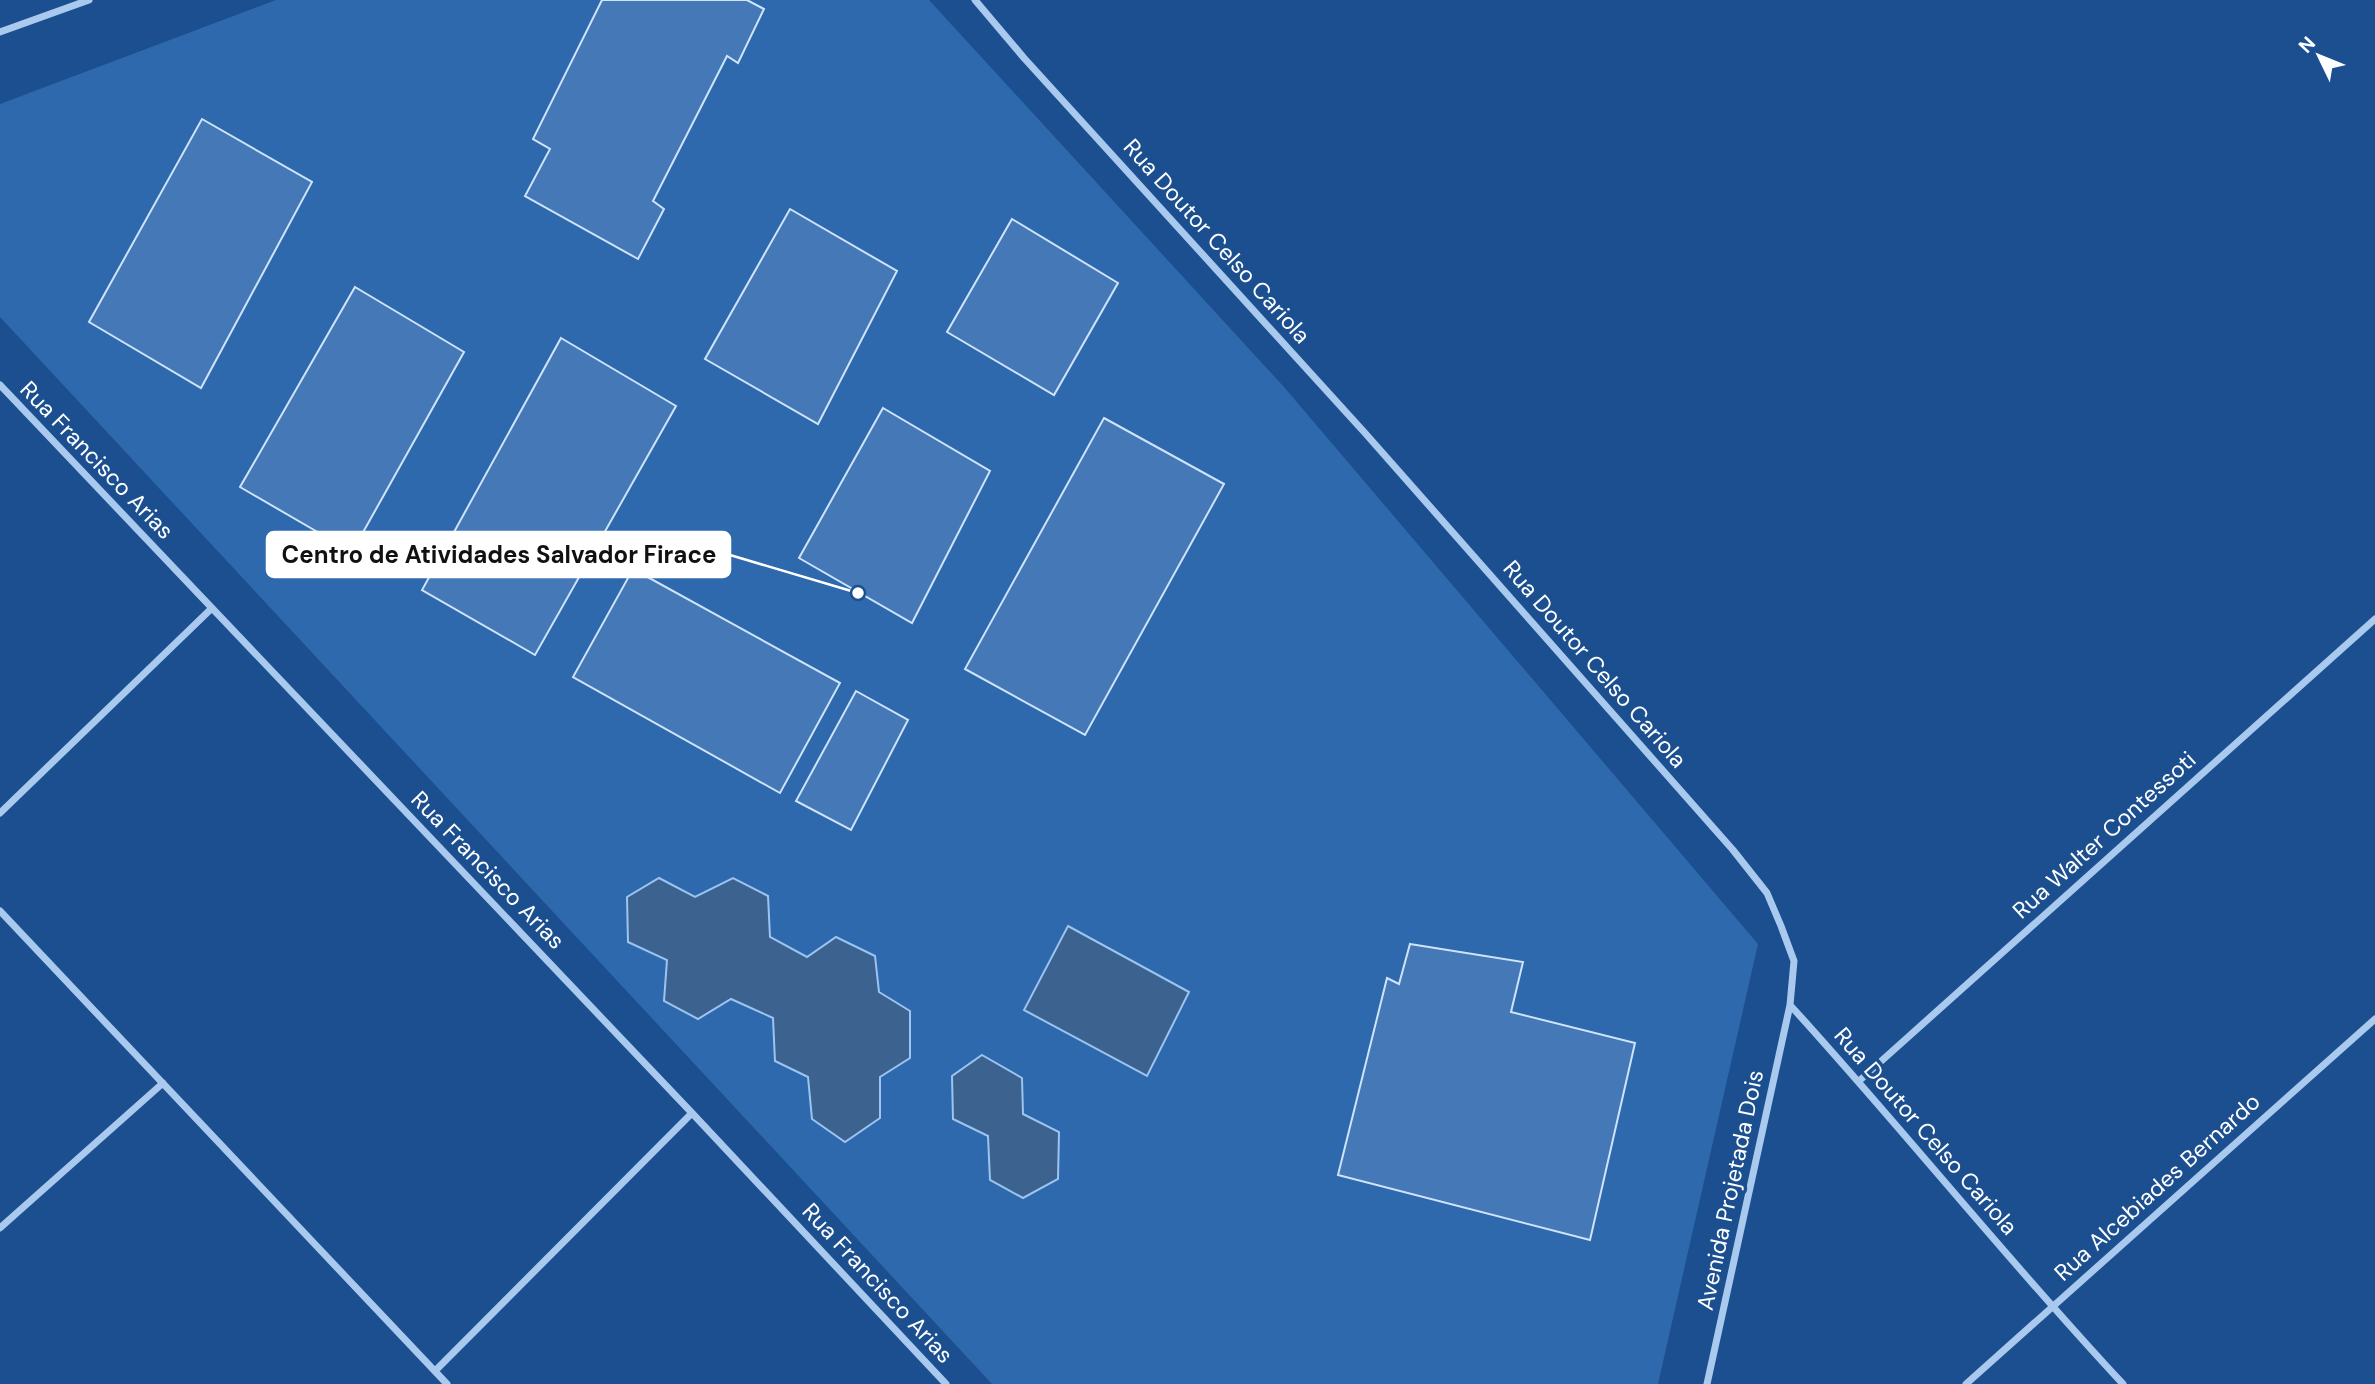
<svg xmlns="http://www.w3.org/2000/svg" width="2375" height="1384" font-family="'DM Sans',sans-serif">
  <rect width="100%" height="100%" fill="#1b4f8f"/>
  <path fill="#2e69ad" d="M276 0H929L1284 387 1758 944 1658 1384H992L0 317V104Z"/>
  <path fill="#3c6290" stroke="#9cc4f0" stroke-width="2" d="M659 878 695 897 733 878 768 896 770 937 807 957 836 937 875 956 879 992 910 1011V1058L880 1077V1118L845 1142 812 1119 808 1077 775 1061 773 1018 731 999 698 1019 664 1001 667 960 628 942 627 897Z
    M1068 926 1189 992 1147 1076 1024 1010Z
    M982 1055 1022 1078 1023 1114 1059 1132 1058 1179 1023 1198 990 1180 988 1136 953 1119 952 1076Z"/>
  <path fill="#4478b7" stroke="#cfe3fa" stroke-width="2" d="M602 0H747L764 9 738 63 727 56 653 201 664 209 638 259 525 196 550 149 533 139Z
    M202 119 312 182 201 388 89 322Z
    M790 209 897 271 818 424 705 359Z
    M1012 219 1118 283 1054 395 947 332Z
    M355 287 464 352 352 552 240 487Z
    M561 338 676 406 535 655 422 590Z
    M883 408 990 471 912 623 799 558Z
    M1104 418 1224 484 1085 735 965 669Z
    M633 569 840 683 780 793 573 677Z
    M856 691 908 720 851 830 796 801Z
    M1410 944 1523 962 1511 1012 1635 1043 1590 1240 1338 1175 1387 978 1399 984Z"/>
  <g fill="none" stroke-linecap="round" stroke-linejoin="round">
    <path stroke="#a9c9ee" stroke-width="7" d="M975 0 1024 58 1365 433 1733 850 1767 893 1781 926 1794 961 1790 1005 1707 1384
      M0 32 89 0
      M0 385 692 1113 946 1384
      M0 813 212 608
      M0 911 447 1384
      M1790 1005C1903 1129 2008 1261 2123 1384
      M1859 1081 2375 619
      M0 1228 163 1083
      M435 1371 692 1113
      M1966 1384 2375 1019"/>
  </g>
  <g text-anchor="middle" stroke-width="7" stroke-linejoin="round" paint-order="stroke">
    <g font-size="23" fill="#fff" stroke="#1b4f8f">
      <text transform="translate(1217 241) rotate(48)" y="8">Rua Doutor Celso Cariola</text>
      <text transform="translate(97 460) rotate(46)" y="8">Rua Francisco Arias</text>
      <text transform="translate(1595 664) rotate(49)" y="8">Rua Doutor Celso Cariola</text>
      <text transform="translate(2104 835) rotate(-42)" y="8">Rua Walter Contessoti</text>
      <text transform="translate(488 870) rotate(46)" y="8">Rua Francisco Arias</text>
      <text transform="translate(1926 1131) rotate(49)" y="8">Rua Doutor Celso Cariola</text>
      <text transform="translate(2157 1187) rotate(-42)" y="8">Rua Alcebiades Bernardo</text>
      <text transform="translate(1730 1190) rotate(-78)" y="8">Avenida Projetada Dois</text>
      <text transform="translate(878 1283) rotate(47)" y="8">Rua Francisco Arias</text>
    </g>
  </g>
  <path fill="none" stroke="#fff" stroke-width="2.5" d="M858 593L730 555"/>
  <circle fill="#fff" stroke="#1b4f8f" stroke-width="2.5" cx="858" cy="593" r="7"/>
  <rect fill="#fff" stroke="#fff" stroke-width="2.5" x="267" y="532" width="463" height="45" rx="7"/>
  <g font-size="24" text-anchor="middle" font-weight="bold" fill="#111">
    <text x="499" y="563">Centro de Atividades Salvador Firace</text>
  </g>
  <g transform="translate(2319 56) rotate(313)" stroke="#1b4f8f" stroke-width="5" paint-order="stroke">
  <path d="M0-5L12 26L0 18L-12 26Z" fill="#ffffff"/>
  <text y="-10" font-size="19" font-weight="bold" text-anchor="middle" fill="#ffffff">N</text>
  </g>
</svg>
